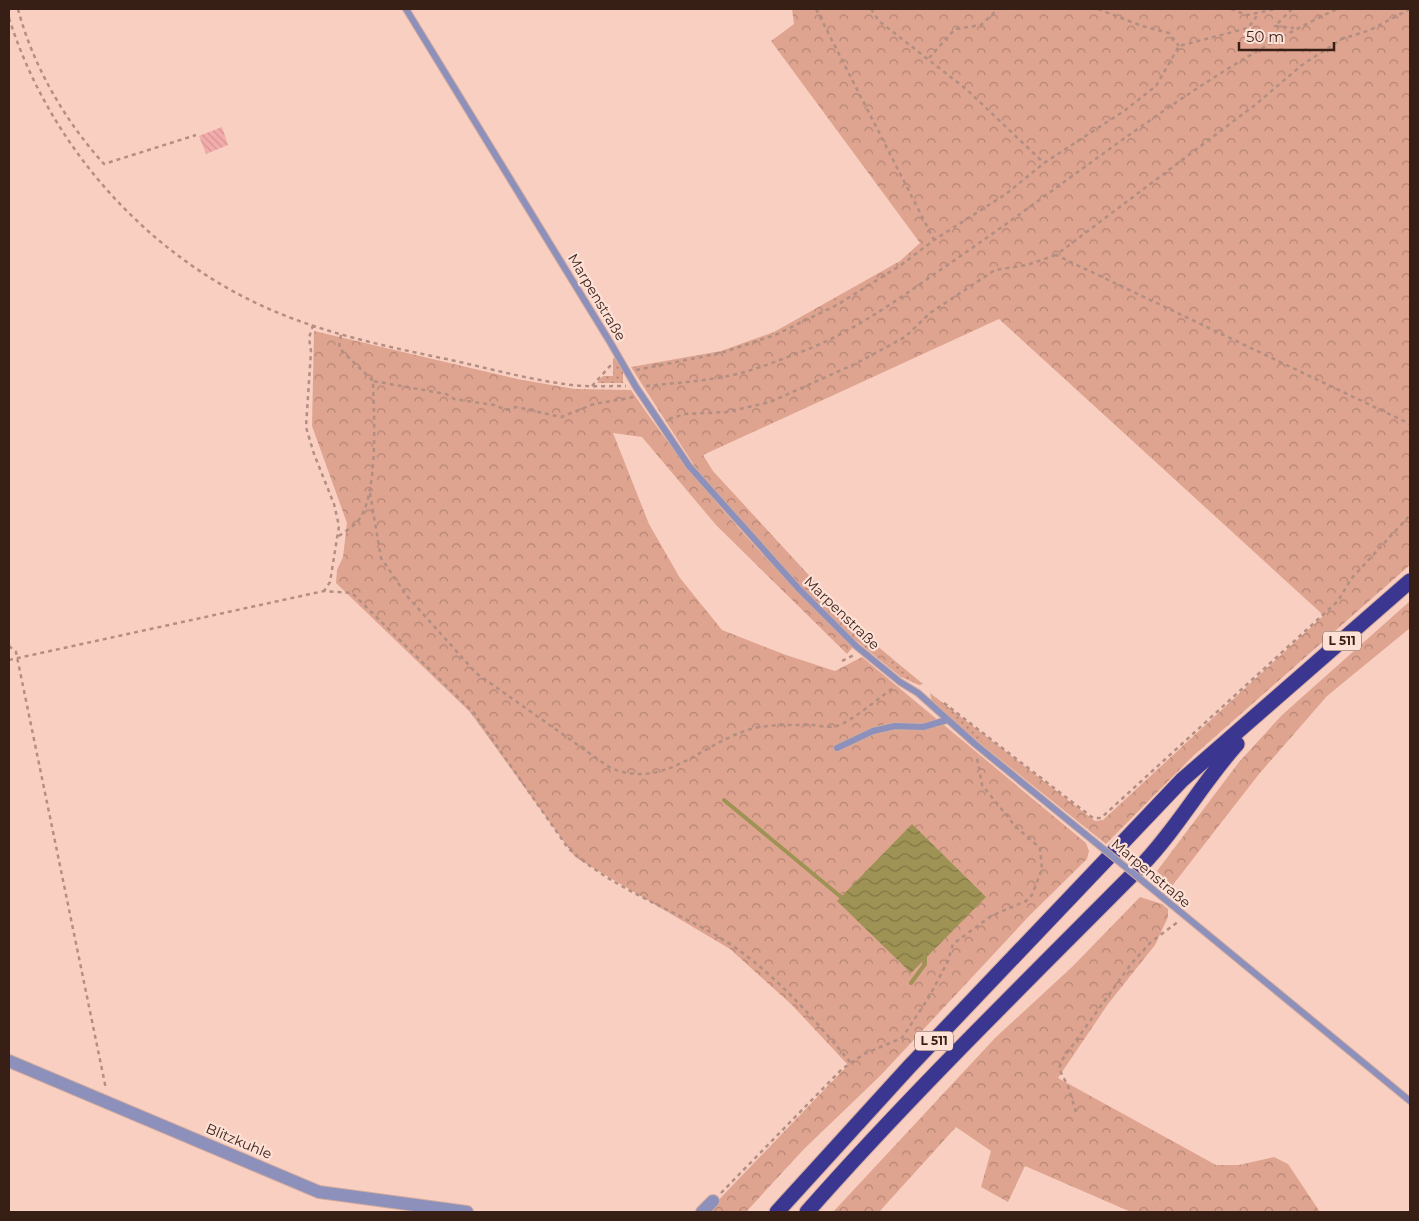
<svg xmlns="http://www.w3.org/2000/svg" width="1419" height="1221" font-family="Montserrat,sans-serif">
  <defs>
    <pattern id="grass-dots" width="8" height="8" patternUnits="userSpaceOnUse" patternTransform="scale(1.25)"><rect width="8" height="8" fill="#dea490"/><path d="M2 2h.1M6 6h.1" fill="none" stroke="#b58575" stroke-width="1.8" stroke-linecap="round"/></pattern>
    <pattern id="forest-crowns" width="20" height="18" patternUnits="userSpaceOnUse" patternTransform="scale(1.25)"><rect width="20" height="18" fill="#dea490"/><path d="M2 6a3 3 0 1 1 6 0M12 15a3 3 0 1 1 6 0" fill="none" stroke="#b58575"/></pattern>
    <pattern id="water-waves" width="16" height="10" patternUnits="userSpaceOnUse" patternTransform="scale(1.25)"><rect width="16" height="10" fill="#9e9355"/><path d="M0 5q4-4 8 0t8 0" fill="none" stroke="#827745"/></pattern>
    <pattern id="building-back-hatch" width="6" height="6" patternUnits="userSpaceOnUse" patternTransform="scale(1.25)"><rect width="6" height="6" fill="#f3acab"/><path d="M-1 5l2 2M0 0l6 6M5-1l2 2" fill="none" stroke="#d19492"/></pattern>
  </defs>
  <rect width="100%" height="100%" fill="#f9cfc1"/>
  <path fill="url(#grass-dots)" d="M615 357 623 369V383H597L603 376H613V359Z
    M894 660 923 684 919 685 901 677 886 665Z
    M930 693 987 737 981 744 932 703Z"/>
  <path fill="url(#forest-crowns)" d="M792 9H1410V565L1192 757 1106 844 981 744 987 737 1095 821 1103 820 1322 617 1321 613 999 319 703 455 713 471 863 634 894 660 886 665 848 634 808 594 697 470 631 367 721 351 774 332 900 261 920 243 771 41 794 24Z
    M314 331 517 379 575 389 631 390C694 484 772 568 853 647L847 654 716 525 642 437 613 433 649 524 680 578 722 630 786 655 835 671 862 657 1086 843 1089 851 1087 859 1030 915 881 1075 804 1149 746 1212H707L848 1065 792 1005 730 949 575 857 470 712 336 583 337 570 343 557 347 523 312 426Z
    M1410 601V628L1327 696 1259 774 1172 886 1157 871 1239 762 1282 715Z
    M1140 897 1162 904 1168 909V917L1155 945 1108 1004 1058 1078 1216 1165H1239L1274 1157 1288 1164 1320 1212H1131L1025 1166 1008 1202 981 1187 991 1151 956 1127 879 1212H833L995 1038 1072 967Z"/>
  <path fill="url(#water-waves)" d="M912 824 986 897 911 973 837 901Z"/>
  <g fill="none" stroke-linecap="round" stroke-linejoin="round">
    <path stroke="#9e9355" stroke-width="4" d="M724 800 841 897H845
      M911 983 925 964V955"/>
  </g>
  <path fill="url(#building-back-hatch)" d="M222 127 228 145 206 154 199 136Z"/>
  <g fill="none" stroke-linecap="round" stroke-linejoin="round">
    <g stroke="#d2ac9f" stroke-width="8">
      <path id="lane" d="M406 9 610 342 636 387 689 466 799 589 856 646 900 682 918 693 975 744 1085 834
        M837 748 873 731 895 726 923 727 947 720
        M1161 896 1410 1101"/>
    </g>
    <g stroke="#d2ac9f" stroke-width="14">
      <path id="street" d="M9 1061 319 1192 467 1212
        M702 1212 713 1201"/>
    </g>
    <g stroke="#d2ac9f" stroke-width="17">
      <path id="highway" d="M777 1212 909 1067 1182 780 1410 581
        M807 1212C913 1092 1028 980 1141 866 1177 829 1202 783 1237 744"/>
    </g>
    <path stroke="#b38f83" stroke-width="2.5" stroke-dasharray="4 4" stroke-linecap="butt" d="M18 9C33 66 65 121 104 164L196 135
      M816 9 934 240
      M871 9 879 21 966 89 1044 163
      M1098 9 1142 26 1169 33 1179 46
      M1231 9 1247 15 1276 9
      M1292 9 1275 26 1294 28
      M1410 9 1370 30 1342 39 1302 65 1255 105 1056 255 1410 424
      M9 18C49 145 146 255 269 309 326 334 389 347 451 360 491 369 531 380 572 385 590 387 608 386 626 386
      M929 58 955 29 981 25 998 9
      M313 325 309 338 311 351 306 427 314 454 334 504 339 526 330 582 324 591
      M341 335 339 348 373 381
      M636 370 721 353 775 335 837 305 901 265 934 240 1006 194 1044 163 1124 111 1156 86 1179 46 1248 28 1259 13
      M592 386 611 365
      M646 386C675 383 705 381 733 375 755 370 777 361 798 353 856 332 908 292 959 257 1083 172 1200 73 1337 9
      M669 419 685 414 727 412 770 402 855 364 905 337 930 313 995 270 1027 265 1056 255
      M370 493 381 558 407 596 476 673 609 767C665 793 704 740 755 728 774 724 793 725 813 725 820 726 829 728 836 726 850 723 880 697 893 688
      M339 536C344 532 353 527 357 522 379 498 374 414 373 381L446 394 454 399 494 405 507 410 516 407 561 417 594 404 634 397
      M9 646 16 652 106 1089
      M9 660 324 591 352 593 474 713 568 848C609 886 664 906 712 933 767 964 810 1014 850 1062
      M842 661 854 655
      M944 703 1089 815 1093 818H1101L1338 601 1351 579 1410 515
      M1076 1112 1068 1086 1059 1069 1062 1060 1131 964 1151 942 1179 921
      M721 1193 842 1069 864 1054 902 1038 929 997 948 961 953 944 991 916 1026 901 1032 895 1042 869 1040 848 1016 827 982 785 977 758"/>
    <use href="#lane" stroke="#8c90bb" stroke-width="6"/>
    <use href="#street" stroke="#8c90bb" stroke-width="12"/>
    <use href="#highway" stroke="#3b3690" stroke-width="15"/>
    <g stroke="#d2ac9f" stroke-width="8" stroke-linecap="butt">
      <path id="lane-bridge" d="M1085 834 1161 896"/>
    </g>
    <use href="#lane-bridge" stroke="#8c90bb" stroke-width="6"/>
  </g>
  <g text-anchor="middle" stroke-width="4.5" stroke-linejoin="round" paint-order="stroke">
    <g fill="#fde0d6" stroke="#735950" stroke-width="1">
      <rect x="1323" y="631.5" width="38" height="19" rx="4"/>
      <rect x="915" y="1031.5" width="38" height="19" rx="4"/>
    </g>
    <g font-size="12" font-weight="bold" fill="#381f16">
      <text x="1342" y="645">L 511</text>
      <text x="934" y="1045">L 511</text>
    </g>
    <g font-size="14" fill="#381f16" stroke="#fde0d6">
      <text transform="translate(597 297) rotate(59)" y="5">Marpenstraße</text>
      <text transform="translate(842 613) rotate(44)" y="5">Marpenstraße</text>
      <text transform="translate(1151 873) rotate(40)" y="5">Marpenstraße</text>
      <text transform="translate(239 1141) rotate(23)" y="5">Blitzkuhle</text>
    </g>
  </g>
  <rect width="1419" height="1221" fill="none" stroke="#381f16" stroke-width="20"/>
  <path d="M1239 42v8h95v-8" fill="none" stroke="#381f16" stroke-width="2.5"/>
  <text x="1246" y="42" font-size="15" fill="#381f16" stroke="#fde0d6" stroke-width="4" paint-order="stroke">50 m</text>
</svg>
